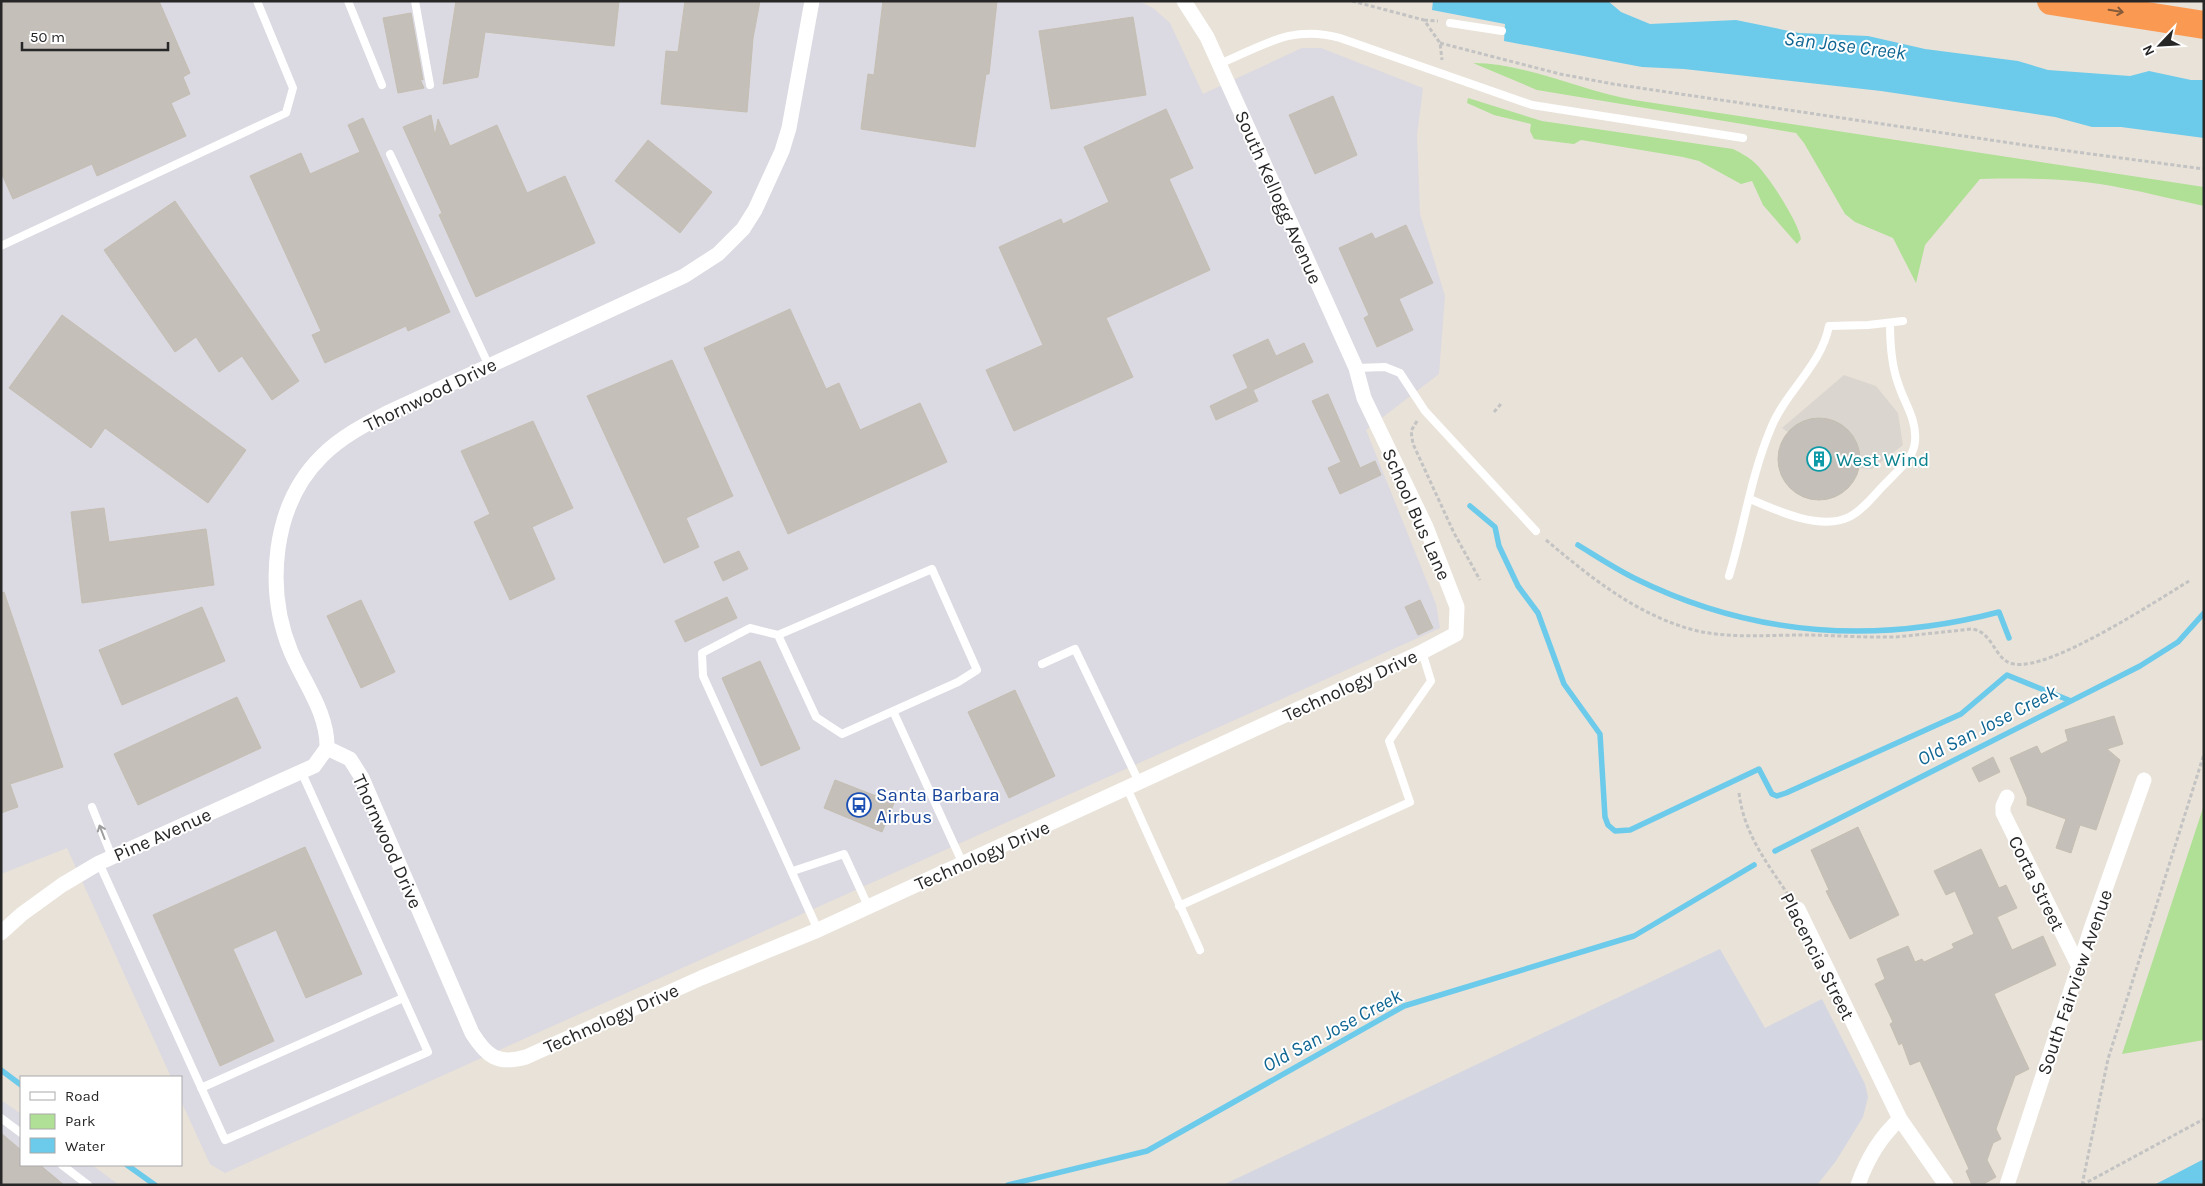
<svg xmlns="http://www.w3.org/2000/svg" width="2205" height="1186" font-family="Karla,sans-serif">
  <rect width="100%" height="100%" fill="#e9e2d8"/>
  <path fill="#dbd9e1" d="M1 1H1139L1153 8 1170 23 1203 94 1302 48H1321L1423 88 1417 135 1420 214 1445 296 1439 374 1366 430 1436 604 1440 628 225 1173 210 1164 181 1101V1077H171L67 848 1 874Z
    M1 1100 21 1114V1165H92L119 1185H1Z"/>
  <path fill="#d4d6e2" d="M1720 949 1765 1028 1822 999 1865 1084 1868 1097 1863 1117 1836 1161 1817 1185H1223Z"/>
  <path fill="#afe095" d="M1473 63C1525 63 1582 91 1634 100L2204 187V206C2176 200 2149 193 2122 188 2076 178 2027 178 1980 179L1925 245 1916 283 1893 238 1855 222 1845 214 1804 143 1796 133 1537 90Z
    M1468 98 1542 121 1733 149C1741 153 1749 157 1756 164 1768 175 1799 223 1801 239L1797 244 1763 205 1752 181 1741 184 1699 161 1683 157 1581 140 1574 144 1534 139 1530 131 1531 124 1494 115 1467 103Z
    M2204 805V1040L2122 1054Z"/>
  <path fill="#dad5cf" d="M1844 375 1876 386 1898 413 1903 445 1872 469 1859 468 1860 456 1856 441 1846 428 1832 420H1808L1788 432 1782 428Z"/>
  <path fill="#6ccaeb" d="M1433 1H1608L1621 12 1650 24 1736 20 1799 33 1868 36 1925 49 2018 61 2048 70 2130 76 2149 71 2191 80H2204V138L2121 127H2092L2055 117 1881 91 1684 69 1642 67 1504 41 1505 24 1432 10Z
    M2204 1159V1185H2154Z"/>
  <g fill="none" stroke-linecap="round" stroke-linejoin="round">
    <path stroke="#6ccaeb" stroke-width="5.5" d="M1470 506 1495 527 1499 546 1518 586 1538 613 1564 684 1600 734 1605 817 1608 825 1615 831 1630 830 1759 769 1772 794 1777 796 1786 793 1961 714 2007 675 2071 701
      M1578 545C1596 556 1614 568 1634 578 1751 636 1873 645 1999 612L2009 638
      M1775 851 2140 666 2178 642 2204 613
      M1 1070 21 1085
      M127 1165 155 1185
      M1008 1185 1147 1151 1404 1006 1634 936 1754 865"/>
  </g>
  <path fill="#c4bfb8" stroke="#c4beb2" d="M1 1H159L190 73 183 77 190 94 171 103 186 136 97 176 92 164 13 199 1 172Z
    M456 1H619L614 46 485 32 478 77 443 84Z
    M685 1H760L753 38 747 112 661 104 666 51 678 52Z
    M883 1H997L989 74H986L975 147 861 129 868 74 874 75Z
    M411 13 423 80 420 79 424 88 398 93 383 18Z
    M1133 17 1146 95 1051 109 1039 31Z
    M1333 96 1357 155 1315 174 1289 115Z
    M1166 109 1193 168 1169 179 1210 270 1106 318 1133 377 1014 431 986 370 1043 345 999 247 1061 219 1063 224 1109 202 1084 147Z
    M431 115 435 136 438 119 450 146 497 125 527 193 565 176 595 243 476 297 439 215 442 213 403 127Z
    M363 118 450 312 408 331 406 326 325 363 312 335 321 331 250 176 301 153 310 174 360 152 348 125Z
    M648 140 712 192 680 233 615 181Z
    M175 201 299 381 272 400 242 356 219 372 196 337 175 352 104 250Z
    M1406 225 1433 283 1399 299 1413 330 1377 347 1364 318 1369 315 1339 248 1372 233 1375 239Z
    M790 309 826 389 839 383 860 430 920 403 947 462 788 534 704 348Z
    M62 315 246 450 208 503 105 428 91 448 9 388Z
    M1268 339 1276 356 1304 343 1313 362 1253 390 1258 401 1216 420 1210 406 1248 388 1233 355Z
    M672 360 733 496 686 518 699 547 664 563 587 396Z
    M1328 394 1360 468 1375 461 1381 475 1340 494 1328 468 1341 462 1312 401Z
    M1778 459a41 41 0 1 1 82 0a41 41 0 1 1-82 0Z
    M533 421 573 508 532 527 555 579 510 600 474 522 490 514 461 451Z
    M104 508 109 542 206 529 214 585 82 603 71 512Z
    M739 551 748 569 723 581 714 562Z
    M4 592 63 767 10 784 18 807 1 813V593Z
    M727 597 737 618 685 642 675 621Z
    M361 600 395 672 361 688 327 616Z
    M1420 600 1433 628 1418 635 1405 607Z
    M202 607 225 661 122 705 99 650Z
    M760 661 800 749 761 766 722 678Z
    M1015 690 1055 776 1009 798 968 712Z
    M237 697 261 748 138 805 114 754Z
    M2114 716 2123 744 2107 749 2120 760 2096 830 2080 825 2071 853 2056 848 2066 819 2027 805V798L2010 758 2037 746 2041 754 2068 741 2065 730Z
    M1993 757 2000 772 1979 782 1972 768Z
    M835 780 894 803 882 832 824 808Z
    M1858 827 1899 915 1850 939 1826 891 1829 890 1811 850Z
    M305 847 362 974 306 998 276 930 233 949 274 1041 220 1066 153 915Z
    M1981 849 1999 888 2006 885 2017 908 1997 917 2012 950 2043 936 2056 965 1994 994 2029 1069 2015 1076 1996 1129 2001 1139 1993 1143 1987 1160 1996 1177 1982 1185H1972L1966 1171 1969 1169 1920 1061 1910 1065 1902 1043 1899 1045 1890 1024 1893 1022 1875 984 1885 979 1877 959 1908 946 1915 962 1922 959 1924 962 1954 948 1952 944 1974 934 1955 891 1946 895 1934 871Z
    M1 1133 21 1150V1165H40L64 1185H1Z"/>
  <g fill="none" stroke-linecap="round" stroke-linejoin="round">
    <path stroke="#c3c3c3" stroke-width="3" stroke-dasharray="4 2.5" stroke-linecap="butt" d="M1352 1 1424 20 1440 43 1442 60
      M1424 20 1438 21
      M1440 43 1560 74 1613 84 2031 146 2204 169
      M1494 412 1501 404
      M1417 421 1411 431 1413 444 1454 533 1480 580
      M1546 540C1589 576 1634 613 1690 629 1725 639 1766 635 1803 635 1827 635 1851 637 1875 637H1896L1972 629C1994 632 1994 661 2014 664 2050 671 2156 601 2189 581
      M1739 793C1744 834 1767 863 1789 896
      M2082 1185 2108 1059 2204 754
      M2082 1185 2204 1119"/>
    <path stroke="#fff" stroke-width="8" d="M348 1 382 85
      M415 1 430 85
      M1450 23 1502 31
      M1219 64C1263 46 1291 24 1340 38L1532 105 1743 138
      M390 154 489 366
      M1 246 286 113 293 88 257 1
      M1356 368 1385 367 1400 373 1425 411 1536 531
      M1750 499C1775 510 1821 531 1849 517 1864 510 1876 492 1888 481 1899 469 1914 458 1915 441 1917 419 1904 403 1898 383 1891 364 1890 343 1890 323
      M1729 576C1744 527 1751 475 1771 428 1786 391 1821 366 1829 326L1868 325 1903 321
      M778 635 816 717 842 734 958 682 977 670 932 569 778 635 750 628 702 653 703 676 818 930
      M1042 664 1075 649 1139 782
      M893 711 963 864
      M1127 788 1200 950
      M92 807 112 857
      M99 863 225 1140 428 1052 301 771
      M793 871 844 854 868 906
      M1179 906 1410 802 1389 741 1431 681 1422 652
      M201 1088 403 998
      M1 1118 21 1133
      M62 1165 88 1185"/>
    <path stroke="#fff" stroke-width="15" d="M812 1 789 128 782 151 755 210 743 229 718 254 684 276 389 412C366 424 341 437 322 456 272 505 265 589 291 652 304 683 328 713 327 748L350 759 362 778 472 1033C487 1057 498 1065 526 1057L701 978 818 930 1422 652 1456 634 1457 607 1426 527 1364 398 1356 368 1207 37 1184 1
      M2007 797 2003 806V813L2079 967
      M1798 909 1900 1119 1946 1185
      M1 933 22 914 62 885 99 863 314 766 327 748
      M1858 1185C1867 1159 1880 1137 1900 1119
      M2007 1185 2092 926 2144 780"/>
    <path stroke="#fa9a52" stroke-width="28" d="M2051 1 2204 25"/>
  </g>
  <defs><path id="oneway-shaft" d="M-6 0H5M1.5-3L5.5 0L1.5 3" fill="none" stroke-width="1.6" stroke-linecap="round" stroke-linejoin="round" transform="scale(1.25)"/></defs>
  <use stroke="#865b3a" href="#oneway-shaft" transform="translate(2116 11) rotate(9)"/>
  <use stroke="#9e9e9e" href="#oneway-shaft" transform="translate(102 832) rotate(-111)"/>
  <defs>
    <g id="building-ring" transform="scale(1.25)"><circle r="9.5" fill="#fff" stroke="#0f9aa8" stroke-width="1.5"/><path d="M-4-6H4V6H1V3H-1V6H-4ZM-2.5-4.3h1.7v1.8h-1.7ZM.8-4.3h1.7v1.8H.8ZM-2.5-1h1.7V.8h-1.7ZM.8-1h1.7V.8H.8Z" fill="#0f9aa8"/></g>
    <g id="bus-ring" transform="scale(1.25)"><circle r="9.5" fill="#fff" stroke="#1a4fb4" stroke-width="1.5"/><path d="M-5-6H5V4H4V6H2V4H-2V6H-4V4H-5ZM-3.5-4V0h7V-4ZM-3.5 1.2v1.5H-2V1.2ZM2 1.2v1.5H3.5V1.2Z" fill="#1a4fb4"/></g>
  </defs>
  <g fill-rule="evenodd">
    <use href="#building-ring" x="1819" y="459"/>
    <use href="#bus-ring" x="859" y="805"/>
  </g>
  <g text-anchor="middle" stroke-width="4" stroke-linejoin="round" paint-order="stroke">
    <g font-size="19" fill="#272727" stroke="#fff">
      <text transform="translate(1279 197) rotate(66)" y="7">South Kellogg Avenue</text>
      <text transform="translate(430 394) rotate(-26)" y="7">Thornwood Drive</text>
      <text transform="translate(1417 514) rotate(66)" y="7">School Bus Lane</text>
      <text transform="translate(1350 685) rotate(-25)" y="7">Technology Drive</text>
      <text transform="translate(162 834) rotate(-24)" y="7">Pine Avenue</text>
      <text transform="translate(388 841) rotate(66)" y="7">Thornwood Drive</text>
      <text transform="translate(982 855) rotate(-24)" y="7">Technology Drive</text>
      <text transform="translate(2037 883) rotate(64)" y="7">Corta Street</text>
      <text transform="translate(1818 956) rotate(63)" y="7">Placencia Street</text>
      <text transform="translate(2074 982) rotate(-71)" y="7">South Fairview Avenue</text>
      <text transform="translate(611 1018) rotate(-24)" y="7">Technology Drive</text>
    </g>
    <g font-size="19" fill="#0d838f" stroke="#fff" text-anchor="start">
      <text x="1836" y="466">West Wind</text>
    </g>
    <g font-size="19" fill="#164399" stroke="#fff" text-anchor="start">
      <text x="876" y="801">Santa Barbara<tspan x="876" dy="22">Airbus</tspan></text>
    </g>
    <g font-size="20" font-style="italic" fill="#106692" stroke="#fff">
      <text transform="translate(1845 45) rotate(7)" y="7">San Jose Creek</text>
      <text transform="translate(1987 725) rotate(-27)" y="7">Old San Jose Creek</text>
      <text transform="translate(1332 1030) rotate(-28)" y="7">Old San Jose Creek</text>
    </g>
  </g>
  <rect width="2205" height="1186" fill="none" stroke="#272727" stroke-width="5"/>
  <rect x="20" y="1076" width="162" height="90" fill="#ffffff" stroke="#a9a9a9"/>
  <rect x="30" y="1092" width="25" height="8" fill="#ffffff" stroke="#a9a9a9"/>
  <text x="65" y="1101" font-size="15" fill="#272727">Road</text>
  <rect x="30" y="1114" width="25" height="15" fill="#afe095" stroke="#a9a9a9"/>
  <text x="65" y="1126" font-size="15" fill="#272727">Park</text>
  <rect x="30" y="1138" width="25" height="15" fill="#6ccaeb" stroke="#a9a9a9"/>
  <text x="65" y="1151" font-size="15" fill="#272727">Water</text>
  <g transform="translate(2160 45) rotate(245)" stroke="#ffffff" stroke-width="4" paint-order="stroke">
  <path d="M0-4L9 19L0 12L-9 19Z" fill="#272727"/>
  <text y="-8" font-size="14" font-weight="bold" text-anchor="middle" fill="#272727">N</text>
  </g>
  <path d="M22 42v8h146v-8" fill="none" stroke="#272727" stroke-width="2.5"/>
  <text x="30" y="42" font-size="15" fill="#272727" stroke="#ffffff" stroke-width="4" paint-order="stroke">50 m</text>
</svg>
